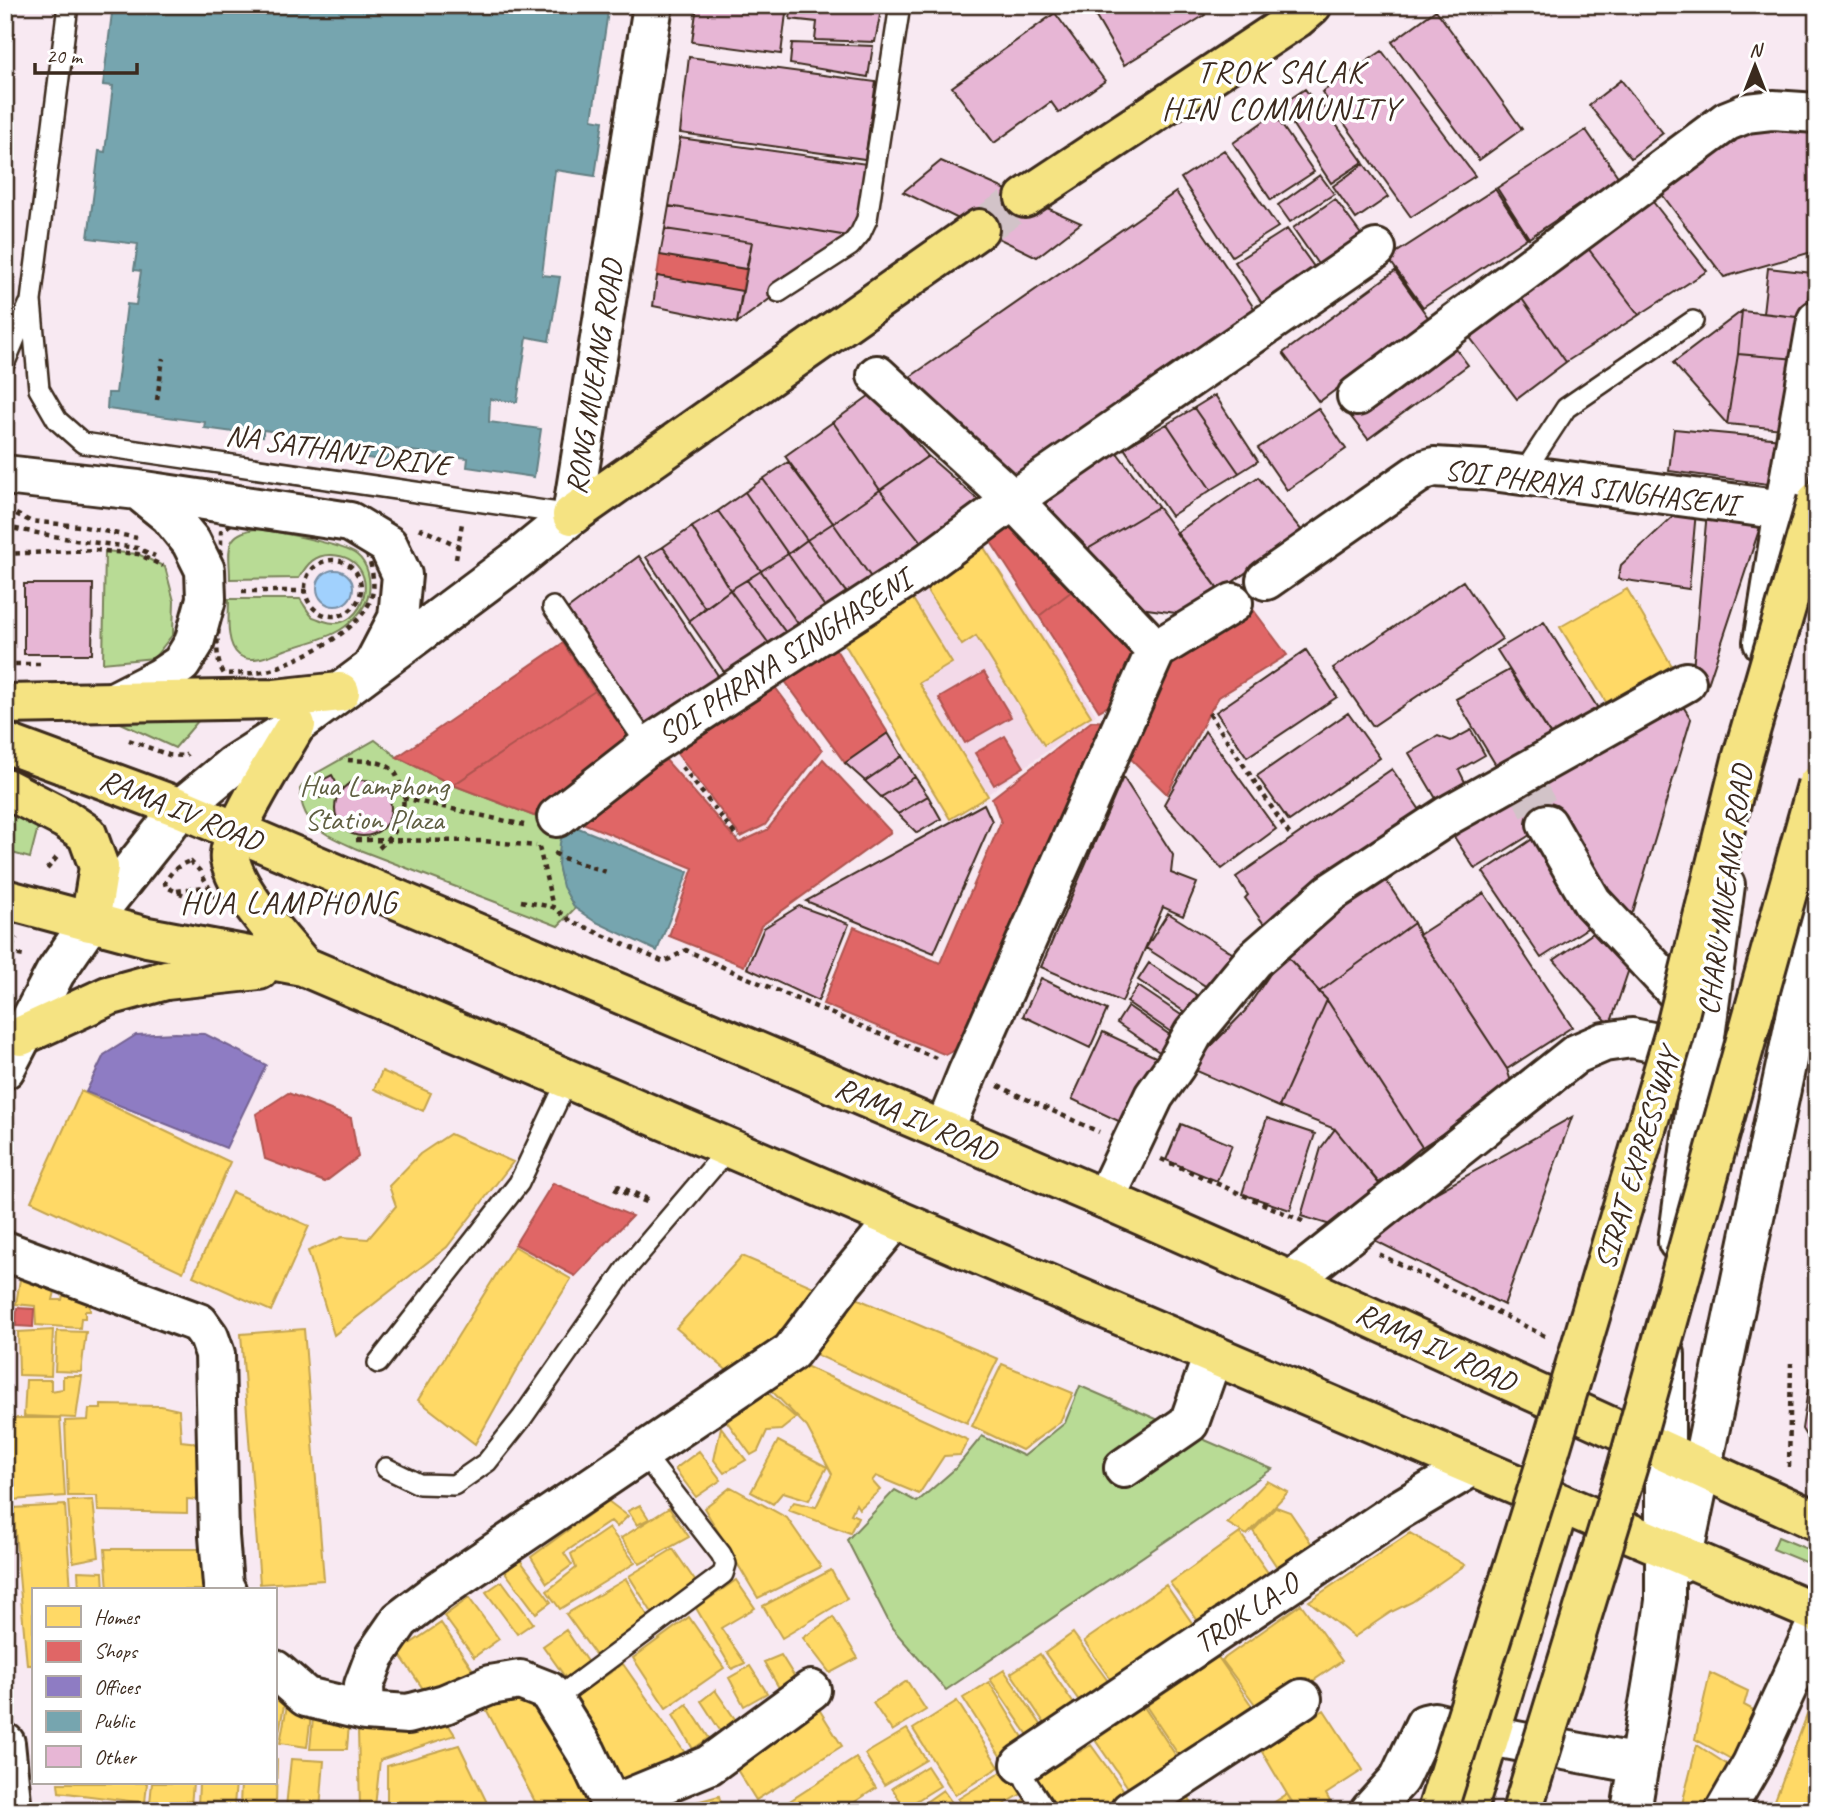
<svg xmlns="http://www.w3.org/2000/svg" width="1822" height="1816" font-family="Caveat,sans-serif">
  <rect width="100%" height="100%" fill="#f8e9f2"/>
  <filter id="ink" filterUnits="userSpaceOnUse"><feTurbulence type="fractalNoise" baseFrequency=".0143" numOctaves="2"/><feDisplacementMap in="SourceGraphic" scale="14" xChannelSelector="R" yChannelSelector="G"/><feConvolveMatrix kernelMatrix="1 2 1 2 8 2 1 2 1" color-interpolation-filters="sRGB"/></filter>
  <g filter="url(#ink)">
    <path fill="#f3dae9" d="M983 542 1096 715 950 822 839 636Z"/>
    <path fill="#b8db95" stroke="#7a825a" stroke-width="2" d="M254 529C271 530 346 545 357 555 368 564 371 580 369 593 366 608 353 622 340 630 326 639 302 644 285 650 273 654 252 665 239 655 225 644 229 615 229 599H300C304 604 308 613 313 617 314 617 323 621 324 621 366 636 386 558 332 555 315 554 307 564 299 578L230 579C230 552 222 535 254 529Z
      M105 551 138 554 165 567 174 601 173 634 154 658 103 663Z
      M97 712 205 713 175 748Z
      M375 740 397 757 453 785 534 816 566 823C555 860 555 875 575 908L558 926 357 849C337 840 310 830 303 807 301 801 301 795 300 789L308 778Z
      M5 812 38 827 30 858 5 851Z
      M1080 1386 1272 1469 946 1690 892 1628 847 1540 895 1490 917 1502 956 1468 982 1436 1024 1456 1065 1423Z
      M1778 1537 1817 1553V1567L1773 1549Z"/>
    <path fill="#a1d1fd" stroke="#788ea4" stroke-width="2" d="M317 588a18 18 0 1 1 36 0a18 18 0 1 1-36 0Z"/>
    <path fill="#ffd966" stroke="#c4a450" stroke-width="2" d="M983 546 1091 716 1044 745 976 636 962 645 923 584Z
      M1627 589 1679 678 1614 715 1560 627Z
      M911 596 952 663 919 683 988 796 950 819 841 638Z
      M382 1071 431 1093 423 1111 374 1089Z
      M81 1091 230 1162 183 1272 31 1201Z
      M450 1134 513 1162 447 1247 334 1335 308 1251 342 1237 368 1239 396 1206 389 1186 420 1154Z
      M232 1192 309 1226 271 1311 193 1276Z
      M514 1246 571 1279 540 1328 475 1444 418 1400Z
      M742 1256 823 1291 736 1378 676 1328Z
      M21 1273 56 1287 53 1300H62L64 1289 89 1298 90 1311H85V1318H81L80 1328 36 1325 35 1306 16 1304Z
      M849 1295 998 1359 967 1423 804 1349Z
      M304 1329 324 1580 260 1584 241 1334Z
      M53 1330 51 1376 19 1375 18 1332Z
      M57 1331 86 1332 81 1372 55 1371Z
      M799 1363 968 1440 960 1455 944 1456 919 1494 876 1476 872 1481 880 1490 859 1509 856 1504 851 1514 858 1517 850 1533 788 1510 794 1502 816 1507 832 1474 807 1427 764 1383Z
      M1002 1364 1073 1393 1060 1422 1022 1450 972 1426Z
      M63 1376H82L76 1418 24 1416 26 1380H51V1391L63 1389Z
      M761 1387 796 1418 781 1430 767 1431 758 1451 751 1455 723 1416Z
      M101 1405 161 1406 179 1410 181 1441 198 1443 199 1500 187 1499V1513L98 1511 97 1496H68L65 1421 88 1420 89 1409H101Z
      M8 1418H60L65 1496 13 1500Z
      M721 1427 746 1460 724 1473 714 1460Z
      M778 1441 827 1467 809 1500 783 1492 773 1504 751 1492Z
      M699 1451 721 1480 696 1497 675 1469Z
      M1267 1481 1288 1492 1247 1535 1227 1523Z
      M731 1487 787 1518 821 1567 758 1598 704 1508Z
      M93 1500 99 1557 73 1562 68 1501Z
      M608 1501 628 1516 617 1527 611 1521 564 1553 572 1565 547 1583 531 1557Z
      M65 1505 71 1590H33V1665H27L13 1508Z
      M640 1505 649 1519 637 1525 628 1511Z
      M1276 1507 1290 1512 1322 1559 1287 1582 1253 1531Z
      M669 1508 689 1537 640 1564 621 1538Z
      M609 1528 635 1563 560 1609 547 1591 576 1568 571 1554Z
      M1240 1533 1276 1584 1207 1633 1170 1583Z
      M1410 1533 1465 1565 1412 1602 1391 1612 1354 1637 1309 1601Z
      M105 1549H206L211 1590H108Z
      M673 1549 700 1588 656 1619 629 1576Z
      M520 1560 551 1602 536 1613 505 1572Z
      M831 1570 847 1599 782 1638 763 1606Z
      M78 1571 103 1572 104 1590H79Z
      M626 1579 652 1623 600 1661 566 1614Z
      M736 1580 755 1608 721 1628 745 1663 732 1669 696 1608Z
      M502 1581 533 1623 517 1634 486 1592Z
      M1166 1585 1199 1633 1118 1690 1084 1641Z
      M469 1598 499 1639 474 1657 444 1616Z
      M1301 1604 1342 1661 1263 1715 1222 1660Z
      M689 1617 724 1668 666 1708 633 1658Z
      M833 1617 858 1658 830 1673 803 1638Z
      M441 1623 473 1670 430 1699 398 1652Z
      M566 1630 590 1666 568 1681 543 1646Z
      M1073 1633 1118 1695 1090 1716 1045 1653Z
      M1040 1654 1078 1710 1049 1730 1011 1673Z
      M781 1655 801 1687 785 1698 764 1662Z
      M1218 1657 1254 1709 1180 1757 1146 1706Z
      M623 1664 685 1753 623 1784 574 1698Z
      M750 1666 767 1693 744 1706 729 1678Z
      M1004 1670 1046 1732 1032 1741 990 1679Z
      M1710 1673 1748 1691 1744 1705 1757 1712 1731 1759 1695 1739Z
      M275 1679 287 1690 277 1742H275Z
      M907 1681 926 1710 892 1731 873 1703Z
      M989 1682 1027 1744 1002 1759 963 1698Z
      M715 1690 737 1722 721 1732 701 1701Z
      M521 1694 541 1702 598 1811H540L486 1709Z
      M289 1695 312 1707 307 1747 280 1743Z
      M957 1701 999 1767 955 1795 913 1729Z
      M687 1704 709 1738 693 1749 673 1715Z
      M817 1706 842 1746 756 1800 731 1760Z
      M1144 1707 1184 1768 1136 1799 1095 1740Z
      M1810 1707 1817 1710V1811H1779L1774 1803Z
      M314 1708 349 1724 347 1749H310Z
      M1324 1710 1363 1770 1326 1794 1335 1811H1297L1261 1750Z
      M444 1718 455 1735 380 1760 375 1807H360L358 1730Z
      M907 1729 926 1760 884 1785 865 1754Z
      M459 1745 491 1811 387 1808V1766Z
      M1091 1745 1130 1799 1110 1811H1053L1031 1781Z
      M1697 1745 1728 1765 1703 1811H1684L1681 1808Z
      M856 1758 876 1788 841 1811H786L782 1806Z
      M291 1759 324 1761 320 1810 286 1807Z
      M275 1760H277L276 1805H240L241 1783H275Z
      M927 1766 940 1786 905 1808 892 1788Z
      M1003 1771 1023 1793 993 1811H965L958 1799Z
      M58 1783H147L145 1803 59 1792Z
      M152 1783H193L191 1806 150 1803Z
      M199 1783H236L234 1805 198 1806Z
      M943 1790 958 1811H913Z
      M1186 1793 1197 1811H1158Z
      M1287 1794 1298 1811H1261Z
      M1031 1795 1042 1811H1005Z
      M719 1796 723 1811H662Z"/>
    <path fill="#e06666" stroke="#ae5450" stroke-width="2" d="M660 255 746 269 742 291 657 276Z
      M1008 525 1072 591 1039 616 989 539Z
      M1072 591 1138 656 1118 701 1099 711 1039 616Z
      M1249 604 1287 655 1219 697 1209 713 1167 794 1128 756 1169 664Z
      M830 640 888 733 845 763 779 673Z
      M563 643 595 691 453 785 397 757Z
      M984 672 1011 717 965 743 939 698Z
      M769 679 822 750 765 825 741 837 672 747Z
      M595 691 634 744 534 816 453 785Z
      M1092 721 1107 722 975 1039 946 1055 823 1004 854 927 940 963 1001 822 992 798Z
      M1005 736 1024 767 994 785 975 753Z
      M823 759 891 832 761 926 744 966 669 936 693 868 573 819 666 760 739 843 767 830Z
      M288 1093 351 1118 358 1157 325 1182 265 1159 256 1114Z
      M553 1183 632 1216 575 1276 515 1244Z
      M17 1308 34 1309 33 1327 16 1326Z"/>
    <path fill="#8e7cc3" stroke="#756392" stroke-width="2" d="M175 1033 205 1034 266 1065 226 1148 86 1092 104 1055 136 1035Z"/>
    <path fill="#76a5af" stroke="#648084" stroke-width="2" d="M113 5H609L592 119 603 121 595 176 555 170 542 275 560 277 549 341 527 337 517 402 490 399 489 422 541 429 534 477 467 467 468 458 395 449 394 462 327 452 328 439 263 430V436L204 428 205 422 107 409 108 393H116L127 304 136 305 141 271 134 270 138 244 88 238 99 151 105 152 113 86 103 85Z
      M566 823 688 872 657 951 594 921 575 908 563 887 558 865 560 843Z"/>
    <path fill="#e7b6d5" stroke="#3b2a1e" stroke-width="2" d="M697 5H787L781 54 692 42Z
      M792 5H882L875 42 815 40 817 22 790 19Z
      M1089 5H1199L1205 15 1124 65Z
      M1436 10 1522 129 1479 160 1392 42Z
      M1055 13 1105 81 1059 113 1051 102 994 143 952 87Z
      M792 43 873 46 868 77 790 64Z
      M1382 51 1475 176 1411 217 1322 92Z
      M689 57 876 82 865 159 680 133Z
      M1621 80 1663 133 1631 158 1589 105Z
      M1305 89 1315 103 1288 120 1279 106Z
      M1322 105 1363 162 1331 183 1293 125Z
      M1274 114 1314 172 1271 200 1233 143Z
      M1765 120 1817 133V227L1812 252 1724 277 1658 189 1726 143Z
      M1586 130 1619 178 1529 238 1497 188Z
      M680 138 867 164 854 237 669 206Z
      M1224 150 1278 227 1232 256 1181 178Z
      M941 161 1081 223 1037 257 903 192Z
      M1364 164 1388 197 1356 219 1333 186Z
      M1320 175 1334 194 1290 222 1278 205Z
      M1495 189 1527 238 1423 307 1388 258Z
      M1176 192 1260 317 1012 479 907 379Z
      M1650 198 1707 271 1639 315 1587 247Z
      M1335 199 1368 244 1324 273 1293 228Z
      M669 206 854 237 737 323 752 242 665 229Z
      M665 229 752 242 746 269 660 255Z
      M1287 229 1322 278 1269 314 1235 262Z
      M1587 247 1639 315 1566 362 1518 293Z
      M1768 268 1812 273 1805 318 1763 313Z
      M1395 271 1430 320 1319 402 1283 353Z
      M657 276 742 291 737 323 653 306Z
      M1518 293 1566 362 1517 399 1465 331Z
      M1742 311 1805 318 1797 359 1738 354Z
      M1742 311 1738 354 1727 424 1673 363Z
      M1448 338 1468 365 1368 439 1348 413Z
      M1738 354 1797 359 1784 429 1727 424Z
      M873 393 928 456 880 490 833 422Z
      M1215 395 1258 461 1239 473 1194 408Z
      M1194 408 1239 473 1211 490 1167 424Z
      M1318 408 1346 449 1287 490 1258 448Z
      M833 422 880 490 833 523 785 456Z
      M1167 424 1211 490 1171 516 1124 448Z
      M1674 429 1782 439 1775 485 1669 471Z
      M1115 450 1158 507 1086 550 1040 498Z
      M928 456 985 506 925 547 880 490Z
      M788 462 833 523 807 540 763 479Z
      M1258 477 1303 532 1220 591 1176 533Z
      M763 479 807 540 788 554 745 492Z
      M880 490 925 547 875 583 833 523Z
      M745 492 788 554 761 571 718 511Z
      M1158 507 1220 591 1183 614 1140 608 1086 550Z
      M1682 508 1696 511 1689 589 1618 579 1621 565Z
      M718 511 761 571 730 590 692 527Z
      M1707 511 1763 518 1708 684 1692 681Z
      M833 523 875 583 852 600 807 540Z
      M692 527 730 590 705 608 663 547Z
      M807 540 852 600 830 614 788 554Z
      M663 547 705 608 689 621 646 557Z
      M788 554 830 614 804 632 761 571Z
      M639 556 723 683 647 732 565 611Z
      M761 571 799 625 786 633 747 580Z
      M747 580 792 641 775 652 730 590Z
      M1463 581 1502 639 1373 726 1333 668Z
      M24 584H93L92 654H24Z
      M730 590 775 652 731 682 689 621Z
      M1544 622 1604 718 1558 746 1497 650Z
      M1306 650 1337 697 1247 757 1216 712Z
      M1509 670 1555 742 1500 772 1456 699Z
      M1677 697 1691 719 1633 912 1624 922 1533 782Z
      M1348 713 1380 758 1289 821 1257 776Z
      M1471 730 1485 755 1459 770 1467 786 1438 802 1409 753 1438 736 1451 741Z
      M1205 731 1276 829 1222 869 1164 804Z
      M888 733 902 756 865 781 845 763Z
      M902 756 915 777 881 797 865 781Z
      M1392 769 1422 813 1269 931 1245 898 1248 895 1236 877Z
      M332 775 339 788 320 798 313 785Z
      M915 777 928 796 898 814 881 797Z
      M1123 777 1173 855 1171 873 1197 883 1183 916 1163 907 1122 1002 1041 967Z
      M335 808a28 28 0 1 1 56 0a28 28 0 1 1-56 0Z
      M1517 786 1543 827 1475 869 1449 829Z
      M928 796 941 819 917 833 898 814Z
      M984 804 992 821 934 953 806 901Z
      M1534 838 1592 925 1541 958 1483 872Z
      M1381 873 1414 923 1319 992 1284 953Z
      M1484 893 1572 1027 1507 1069 1419 935Z
      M799 906 849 924 818 1001 747 968 764 928Z
      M1168 913 1240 958 1218 994 1146 948Z
      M1414 923 1419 935 1507 1069 1513 1088 1422 1147 1327 1000 1319 992Z
      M1602 927 1630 966 1610 1025 1554 960Z
      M1284 953 1327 1000 1279 1107 1190 1068 1245 1011Z
      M1149 963 1204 1000 1192 1017 1138 980Z
      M1041 978 1107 1010 1090 1048 1023 1016Z
      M1138 986 1193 1023 1181 1039 1127 1002Z
      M1327 1000 1422 1147 1379 1183 1335 1129 1279 1107Z
      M1128 1006 1183 1044 1171 1060 1117 1023Z
      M1103 1032 1162 1060 1131 1127 1072 1099Z
      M1572 1117 1504 1305 1362 1234Z
      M1267 1118 1315 1134 1290 1210 1242 1194Z
      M1181 1124 1232 1145 1217 1181 1166 1160Z
      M1335 1129 1383 1189 1337 1227 1301 1216 1321 1148Z
      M1817 1379V1454L1802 1429 1809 1383Z"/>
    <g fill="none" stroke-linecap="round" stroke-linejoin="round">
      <path stroke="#d2c3c8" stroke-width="38" stroke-dasharray="38 19" stroke-linecap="butt" d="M1520 775 1547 824"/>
      <path stroke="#d2c3c8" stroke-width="38" stroke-dasharray="38 19" stroke-linecap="butt" d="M979 229 1025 198"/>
      <g stroke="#3b2a1e" stroke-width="24">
        <path id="service" d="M68 5 31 301 39 389 57 420 83 443 572 515
          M779 292 850 246 860 234 867 219 900 5
          M5 362 29 305
          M1522 475 1566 408 1693 321
          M553 607 648 746
          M378 1363 519 1183 568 1079
          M386 1468 419 1484 454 1485 487 1462 522 1418 626 1269 729 1148
          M554 1700 723 1574 726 1564 721 1554 642 1452
          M1021 1764 1026 1781 1046 1811"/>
      </g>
      <g stroke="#3b2a1e" stroke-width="44">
        <path id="minor" d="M877 375 1013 500 1156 650
          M1357 396 1727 121 1747 113 1773 110 1817 113
          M1266 580 1416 475 1424 470 1434 467 1485 470 1784 510
          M557 817 648 746 908 577 1013 500 1376 249
          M1547 824 1592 902 1702 1019
          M944 1131 968 1072 1156 650 1233 603
          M1105 1199 1154 1096 1176 1065 1193 1034 1254 960 1330 893 1447 816 1686 682
          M5 1251 199 1323 209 1337 215 1354 219 1536 223 1585 226 1590
          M1291 1281 1576 1054 1604 1042 1632 1038 1702 1052
          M1124 1468 1189 1423 1213 1355
          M275 1670 306 1697 365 1711 408 1714 445 1704 490 1685 520 1680 548 1691 586 1752 614 1811
          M365 1711 364 1685 375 1656 400 1620 438 1591 791 1352 843 1283 896 1219
          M1021 1764 1399 1510 1473 1466
          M612 1805 709 1765 811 1690
          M1130 1811 1302 1699
          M1370 1811 1399 1779 1425 1724 1434 1722 1490 1736 1639 1764
          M1725 1811 1752 1764 1817 1623"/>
      </g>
      <g stroke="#3b2a1e" stroke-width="44">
        <path id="tertiary" d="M5 475 138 490 350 522 388 545 402 575 398 618 375 662
          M113 702 160 678 181 664 194 643 206 599 205 570 191 542 169 515 138 490
          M90 922 181 808 233 765 296 725 518 559 572 515 653 5"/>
      </g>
      <g stroke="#3b2a1e" stroke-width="44">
        <path id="secondary" d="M1763 642 1784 510 1817 320
          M5 1069 55 973 90 922
          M1678 1242 1725 885
          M1680 1563 1683 1556 1817 917
          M5 1743 12 1811
          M1631 1811 1658 1651 1665 1601V1354"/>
      </g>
      <g stroke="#3b2a1e" stroke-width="44">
        <path id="primary" d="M5 704 275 699 340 692
          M296 725C283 748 225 838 230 860 238 894 280 938 303 966
          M5 743 181 808 1105 1199 1291 1281 1817 1521
          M5 788 65 819 87 834 99 867 90 922
          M5 899 147 937 303 966 1817 1613
          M21 1036 108 996 166 980 259 970"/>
      </g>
      <g stroke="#3b2a1e" stroke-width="44">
        <path id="motorway" d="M1025 198 1297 18 1312 5
          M572 515 979 229
          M1467 1811 1560 1503"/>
      </g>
      <path stroke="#3b2a1e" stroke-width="4.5" stroke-dasharray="5 5" stroke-linecap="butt" d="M157 400 163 358
        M16 514 30 521 80 526 137 538
        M232 523C267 526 334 527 362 550 370 556 372 569 373 579 379 619 323 647 292 661 284 664 276 669 267 671 254 674 238 673 224 674 211 654 221 626 221 603 222 583 221 562 221 542V532Z
        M5 527 75 540 137 548 155 556
        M419 528 459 546
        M5 554 94 550 138 554 163 566
        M456 559 462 523
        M305 588a28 28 0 1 1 56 0a28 28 0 1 1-56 0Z
        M242 591H304
        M5 664H43
        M1209 713 1292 838
        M129 740 169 755 185 756 187 754
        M348 760C360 761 377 760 387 766 395 770 397 775 400 783 409 811 400 829 379 848
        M682 767 738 838
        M403 798 524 825
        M356 840 483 841 536 846
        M539 847 553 907
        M554 853 563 858 610 873
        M190 861 199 870 217 901 214 908 166 887 165 883C171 871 177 866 190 861Z
        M47 869 58 856
        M177 891 203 887
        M521 901 553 907 571 921 664 962 686 950 736 973 936 1058
        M5 953H8L17 938
        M8 953 24 956
        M998 1086 1099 1132
        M1161 1159 1307 1223
        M616 1185 650 1200
        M614 1189 649 1203
        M1379 1254 1547 1337
        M1789 1467 1791 1363"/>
      <use href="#service" stroke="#fff" stroke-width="19"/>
      <use href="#minor" stroke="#fff" stroke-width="38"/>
      <use href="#tertiary" stroke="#fff" stroke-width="38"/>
      <use href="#secondary" stroke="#fff" stroke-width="38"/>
      <use href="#primary" stroke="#f5e382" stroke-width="38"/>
      <use href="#motorway" stroke="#f5e382" stroke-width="38"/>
      <g stroke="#3b2a1e" stroke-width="44" stroke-linecap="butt">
        <path id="motorway-bridge" d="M1437 1811 1548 1457 1674 1035 1742 759 1817 501
          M1522 1811 1628 1465 1817 785"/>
      </g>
      <use href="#motorway-bridge" stroke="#f5e382" stroke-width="38"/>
    </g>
  </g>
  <g text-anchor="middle" stroke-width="7" stroke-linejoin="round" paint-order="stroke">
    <g font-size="30" fill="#3b2a1e" stroke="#fff">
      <text transform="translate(594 377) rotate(-81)" y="10">RONG MUEANG ROAD</text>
      <text transform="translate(338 450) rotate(8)" y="10">NA SATHANI DRIVE</text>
      <text transform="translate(1591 487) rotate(7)" y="10">SOI PHRAYA SINGHASENI</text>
      <text transform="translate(784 657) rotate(-33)" y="10">SOI PHRAYA SINGHASENI</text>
      <text transform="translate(181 810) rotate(22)" y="10">RAMA IV ROAD</text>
      <text transform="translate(1725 890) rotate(-82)" y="10">CHARU MUEANG ROAD</text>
      <text transform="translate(916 1119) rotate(23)" y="10">RAMA IV ROAD</text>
      <text transform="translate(1637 1159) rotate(-73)" y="10">SIRAT EXPRESSWAY</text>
      <text transform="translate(1436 1347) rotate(25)" y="10">RAMA IV ROAD</text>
      <text transform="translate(1246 1613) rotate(-34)" y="10">TROK LA-O</text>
    </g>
    <g font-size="30" fill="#605f42" stroke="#fff">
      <text x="374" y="795">Hua Lamphong<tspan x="374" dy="34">Station Plaza</tspan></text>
    </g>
    <g font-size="32" letter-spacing="2" fill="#3b2a1e" stroke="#fff">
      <text x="1281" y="82">TROK SALAK<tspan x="1281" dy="37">HIN COMMUNITY</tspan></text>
      <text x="289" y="913">HUA LAMPHONG</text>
    </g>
  </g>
  <rect width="1822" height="1816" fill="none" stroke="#fff" stroke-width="28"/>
  <rect x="14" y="14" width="1794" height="1788" fill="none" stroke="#3b2a1e" stroke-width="2.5" filter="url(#ink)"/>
  <rect x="32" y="1588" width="245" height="196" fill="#ffffff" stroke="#b1aaa5" stroke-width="2"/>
  <rect x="46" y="1606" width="35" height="21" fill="#ffd966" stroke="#b1aaa5" stroke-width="2"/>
  <text x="94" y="1624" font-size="21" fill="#3b2a1e">Homes</text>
  <rect x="46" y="1641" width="35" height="21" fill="#e06666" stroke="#b1aaa5" stroke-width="2"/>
  <text x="94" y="1658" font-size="21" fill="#3b2a1e">Shops</text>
  <rect x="46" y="1676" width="35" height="21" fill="#8e7cc3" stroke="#b1aaa5" stroke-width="2"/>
  <text x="94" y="1694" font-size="21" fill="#3b2a1e">Offices</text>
  <rect x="46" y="1711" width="35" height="21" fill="#76a5af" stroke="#b1aaa5" stroke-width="2"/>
  <text x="94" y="1728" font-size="21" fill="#3b2a1e">Public</text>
  <rect x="46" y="1746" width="35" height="21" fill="#e7b6d5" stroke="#b1aaa5" stroke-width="2"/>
  <text x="94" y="1764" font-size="21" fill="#3b2a1e">Other</text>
  <g transform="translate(1755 66)" stroke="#ffffff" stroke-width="5" paint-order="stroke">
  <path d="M0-5L12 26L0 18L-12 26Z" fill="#3b2a1e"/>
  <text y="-10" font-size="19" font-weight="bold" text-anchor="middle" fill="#3b2a1e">N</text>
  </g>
  <path d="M35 63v10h102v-10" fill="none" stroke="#3b2a1e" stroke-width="3.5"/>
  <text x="46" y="63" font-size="21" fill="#3b2a1e" stroke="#ffffff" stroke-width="5" paint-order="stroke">20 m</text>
</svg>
